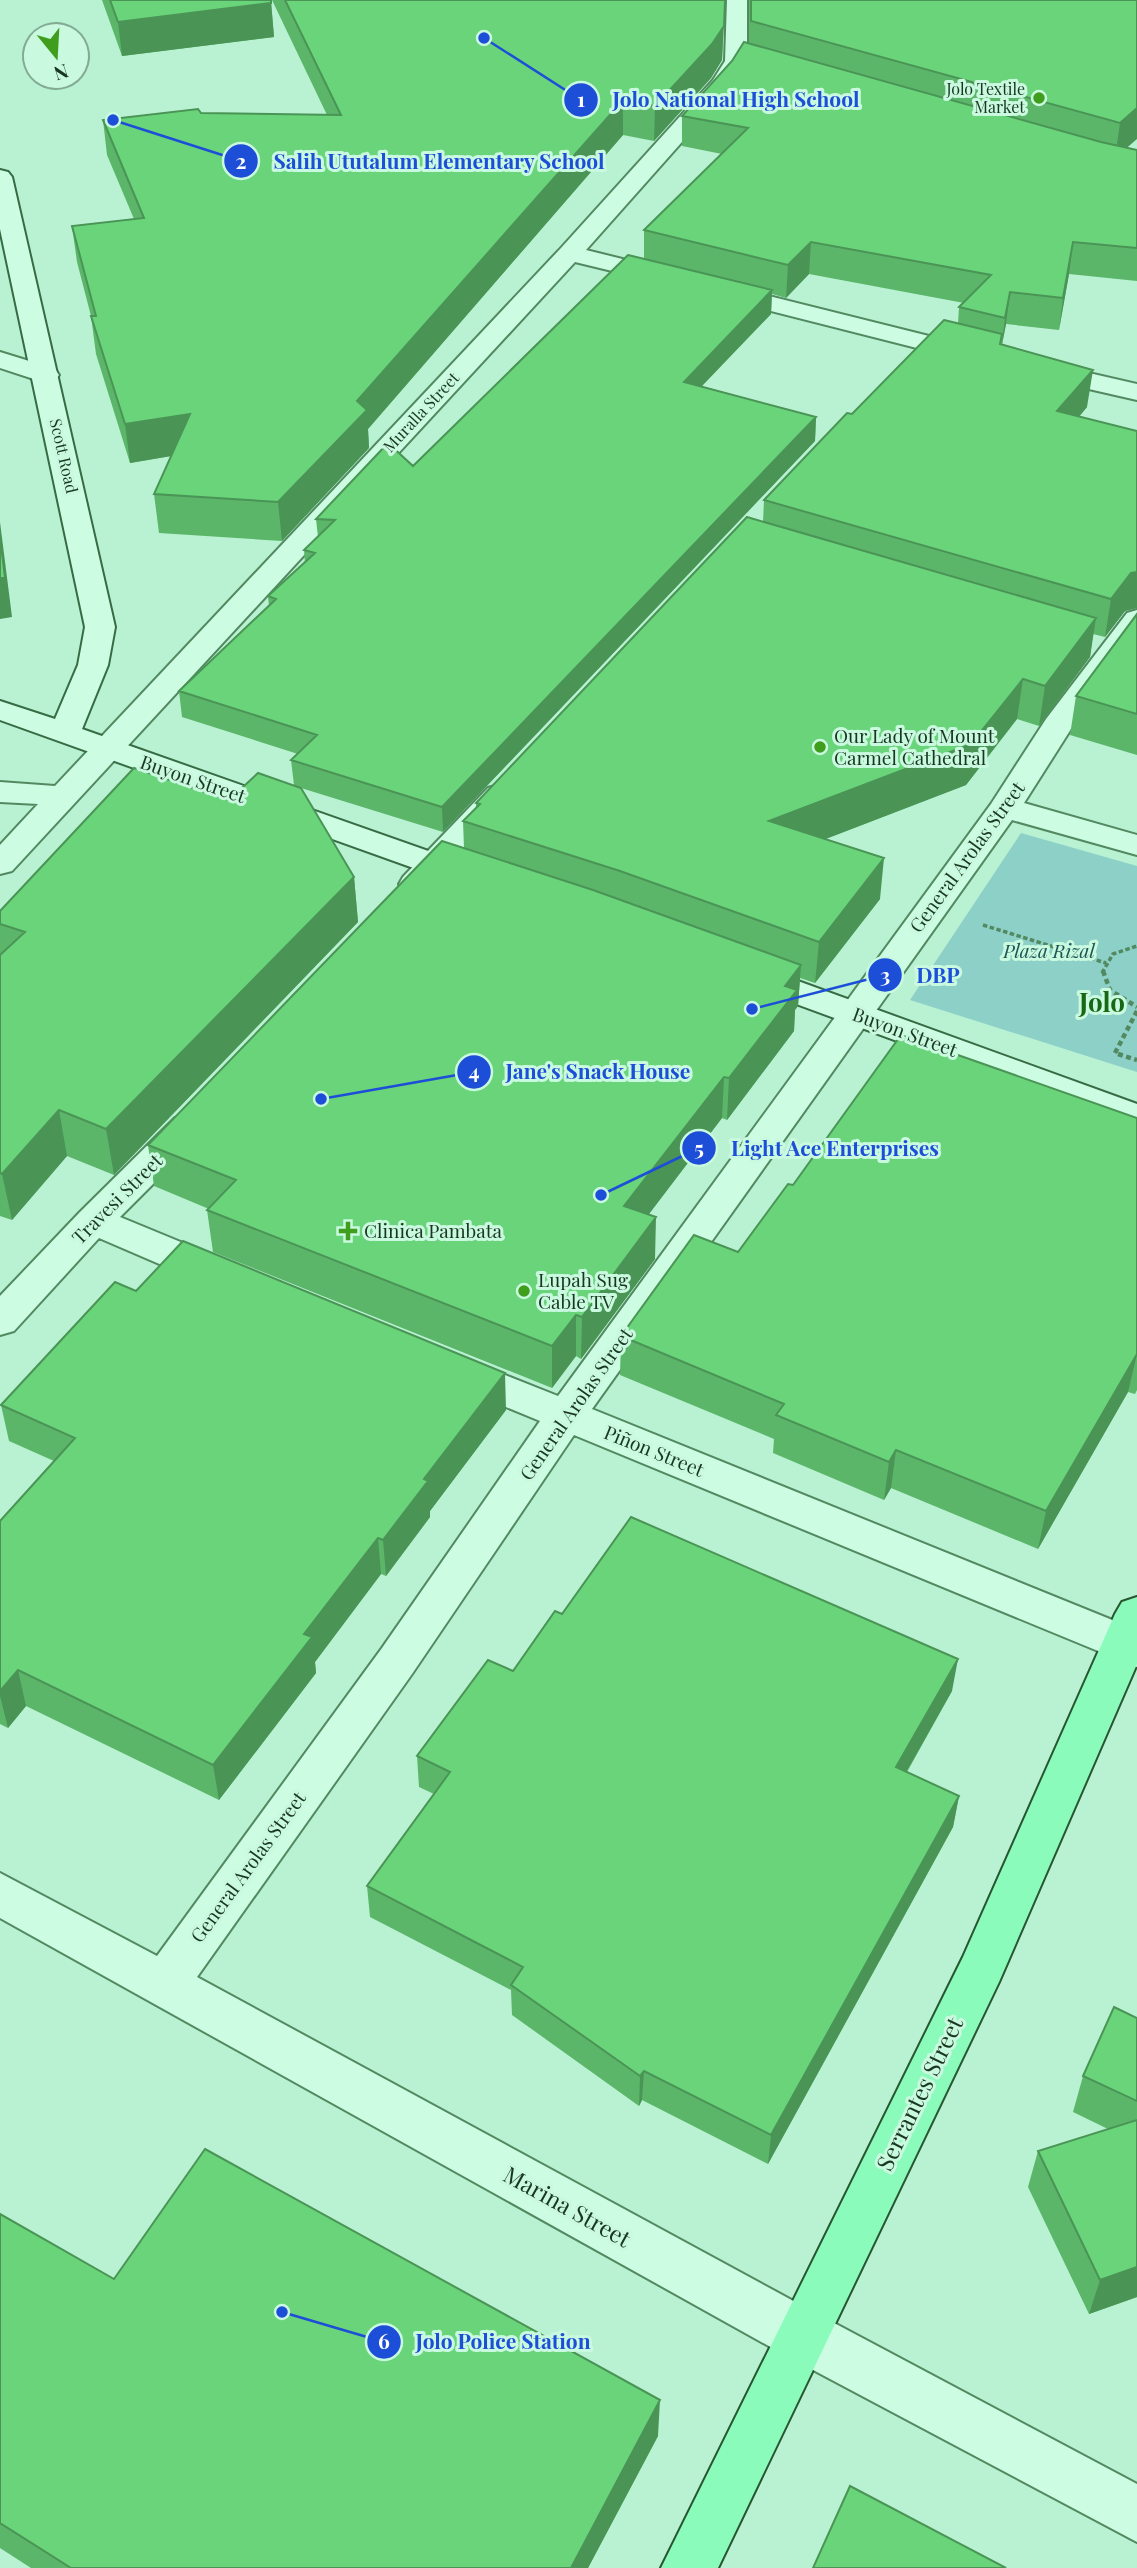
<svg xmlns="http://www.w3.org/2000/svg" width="1137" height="2568" font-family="'Playfair Display',serif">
  <rect width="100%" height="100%" fill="#b9f2d2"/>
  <path fill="#8cd0c7" d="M1021 833 1137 866V1072L910 1000Z"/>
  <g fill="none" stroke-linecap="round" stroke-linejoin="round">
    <g stroke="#528961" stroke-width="4">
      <path id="street" d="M727 0H747V61L729 89 586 250 675 272 678 277 675 282 666 284 575 262 12 871 0 874V845L38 804 0 802V782L55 786 561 248 713 80 725 61Z
        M721 284 981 349 985 354 981 359 972 362 712 296 709 291 712 286Z
        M0 352 55 369 59 375 55 381 46 383 0 368Z
        M1041 362 1137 384V400L1032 376 1028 370 1032 364Z
        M1137 610V639L1071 729 1024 803 1137 835V855L1012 820 592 1409 1137 1630V1667L574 1435 412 1674 197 1977 821 2316 1137 2484V2542L783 2354 0 1918V1873L157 1956 382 1648 540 1421 443 1381 437 1371 443 1361 457 1356 558 1396 991 804 1046 719 1127 613Z
        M499 785 510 788 515 795 510 802 427 891 415 894 403 891 399 884 403 877 488 788Z
        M188 1115 201 1118 206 1127 201 1136 120 1217 234 1264 239 1274 234 1284 220 1288 206 1284 99 1238 14 1331 0 1335V1296L80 1212 175 1118Z"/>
    </g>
    <g stroke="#366b43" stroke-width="4">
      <path id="secondary" d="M0 170 8 172 12 177 115 627 108 665 82 729 485 871 489 878 485 885 473 888 461 885 0 720V701L55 719 78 665 85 627 0 229Z
        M751 964 1137 1104V1129L739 983 734 975 739 967Z"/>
    </g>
    <g stroke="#275631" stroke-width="4">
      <path id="primary" d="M1137 1597V1664L999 1982 718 2568H661L963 1957 1115 1614 1122 1602Z"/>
    </g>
    <path stroke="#528961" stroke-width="3.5" stroke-dasharray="4.5 2.5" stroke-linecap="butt" d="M983 925 1106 963
      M1102 973 1113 954 1137 946"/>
    <path stroke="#528961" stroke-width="4.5" stroke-dasharray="5 3.5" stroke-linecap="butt" d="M1103 971 1110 990 1137 1007
      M1115 1053 1137 1011
      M1118 1054 1137 1060"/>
    <use href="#street" fill="#ccfce2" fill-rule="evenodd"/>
    <use href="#secondary" fill="#ccfce2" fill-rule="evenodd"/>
    <use href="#primary" fill="#8bfbbb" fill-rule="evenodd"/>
  </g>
  <path fill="#5bb66a" d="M102 0H271L274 37 122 56Z
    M272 0H725L722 60 711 78 654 141 623 135 368 429 369 448 282 541 159 533 154 494 171 456 130 463 96 354 91 316 77 262 72 226 134 219 107 155 103 120 201 113 327 115Z
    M749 0H1137L1127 148 1137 150V281L1069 274 1059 330 1006 324 1002 344 1087 407 1079 417 1137 431V608L1125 611 1105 637 1093 634 1090 657 1039 726 1017 719 966 785 825 839 880 899 815 983 800 978 798 1006 795 1010 794 1031 727 1120 722 1118 648 1215 655 1259 581 1359 576 1356 552 1388 213 1252 207 1210 209 1209 154 1186 148 1145 464 848 463 821 476 808V803L763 522 764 500 852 414 958 324 959 307 964 303 809 274 786 298 772 294 771 314 701 386 816 417 815 441 443 832 301 788 354 877 358 922 114 1175 67 1156 12 1220 0 1216V911L229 800 294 785 291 760 298 754 182 717 179 691 269 606 268 596 305 563 304 550 318 537 316 519 413 466 644 259V230L722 154 682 146V116L749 44Z
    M1137 614V755L1070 735 1076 696Z
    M1137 1118V1390L1135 1394 1128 1392 1038 1549 891 1488 884 1500 773 1453 774 1439 620 1375 621 1336 738 1252 793 1185Z
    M136 1291 506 1410 430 1511V1517L386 1576 381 1574 315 1662 316 1673 219 1800 26 1706 8 1728 0 1724V1521L54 1461 9 1441 1 1405Z
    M562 1614 952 1691 907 1772 959 1796 953 1827 768 2164 642 2100 639 2106 512 2015 511 1990 370 1917 367 1886 434 1794 419 1787 417 1756 513 1671Z
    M1137 2018V2297L1089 2314 1028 2187 1038 2151 1108 2129 1073 2112 1083 2076Z
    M0 2214 114 2279 658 2436 588 2568H31L0 2548Z"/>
  <path fill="#4a9456" d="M725 0 722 60 711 78 654 141 655 106Z
    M271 3 274 37 122 56 118 22Z
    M623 100V135L368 429 369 448 282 541 278 502 357 401Z
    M1137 108V139L1115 158 1120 123Z
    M811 242 809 274 786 298 788 265Z
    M1073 242 1069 274 1059 330 1063 298Z
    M772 290 771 314 683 406 684 382Z
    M1010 292 1006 324 1001 350 1005 318Z
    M1093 370 1087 407 1052 448 1057 411Z
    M190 414 195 452 130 463 125 424Z
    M816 417 815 441 443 832 442 807Z
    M0 522 12 617 0 619Z
    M1137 572V608L1125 611 1105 637 1111 599 1131 573Z
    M1096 618 1090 657 1039 726 1045 686Z
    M1023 679 1017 719 966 785 766 862 769 821Z
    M884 858 880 899 815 983 819 942Z
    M354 877 358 922 114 1175 106 1129Z
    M801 965 798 1006 795 1010 794 1031 727 1120 729 1078 785 986Z
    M724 1077 722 1118 624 1247V1206Z
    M59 1110 67 1156 12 1220 2 1174Z
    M656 1217 655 1259 581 1359 582 1317Z
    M576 1315V1356L552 1388V1346Z
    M1137 1354 1128 1392 1038 1549 1046 1511Z
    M505 1373 506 1410 430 1511V1517L386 1576 383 1540 424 1479Z
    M896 1450 891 1488 884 1500 889 1462Z
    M378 1538 381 1574 315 1662 316 1673 219 1800 213 1765 304 1634Z
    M958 1659 952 1691 891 1799 896 1767Z
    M18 1670 26 1706 8 1728 0 1696V1691Z
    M959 1796 953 1827 768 2164 771 2135Z
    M644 2071 642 2100 639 2106 640 2076Z
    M1137 2267V2297L1089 2314 1100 2280Z
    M660 2400 658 2436 588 2568H571Z"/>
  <path fill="#6ad47b" stroke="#4a9456" stroke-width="2" d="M110 0H271V3L118 22Z
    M285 0H725L724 26 712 44 655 106 623 100 357 401 367 410 278 502 154 494 190 414 125 424 91 316H96L72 226 144 218 103 120 198 109 201 113 341 115Z
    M751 0H1137V108L1120 123 751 21Z
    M744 42 1101 142 1137 150V248L1073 242 1063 298 1010 292 1005 318 959 307 991 275 811 242 788 265 644 230 748 128 682 116 732 61Z
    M628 255 772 290 684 382 816 417 442 807 291 760 317 735 179 691 276 599 268 596 315 553 304 550 335 520 316 519 388 443 413 466Z
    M944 320 1002 334 1000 344 1093 370 1057 411 1137 431V572L1131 573 1111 599 764 500 847 413 852 414Z
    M747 517 1096 618 1045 686 1023 679 971 744 769 821 884 858 819 942 620 871 463 821 480 804 476 803Z
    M0 536 5 578H0Z
    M1137 614V714L1076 696Z
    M134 768 229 800 258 773 301 788 354 877 106 1129 59 1110 2 1174 0 1173V955L25 932 0 924V911Z
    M442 841 593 890 801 965 785 986 797 990 729 1078 724 1077 624 1206 656 1217 582 1317 576 1315 552 1346 207 1210 236 1180 148 1145Z
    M901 1035 1137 1118V1354L1046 1511 896 1450 889 1462 776 1415 784 1404 621 1336 694 1235 738 1252 788 1184 793 1185Z
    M183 1241 505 1373 424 1479 428 1481 383 1540 378 1538 304 1634 312 1637 213 1765 18 1670 0 1691V1521L75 1438 1 1405 115 1282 136 1291Z
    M631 1517 958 1659 896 1767 959 1796 771 2135 644 2071 640 2076 511 1985 523 1967 367 1886 450 1772 417 1756 488 1660 513 1671 555 1611 562 1614Z
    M1114 2007 1137 2018V2101L1083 2076Z
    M1137 2120V2267L1100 2280 1038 2151Z
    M205 2149 660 2400 571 2568H71L0 2523V2214L114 2279Z
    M850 2486 1006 2568H813Z"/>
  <g fill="#3f9e1c" stroke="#c9f9df" stroke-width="2.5">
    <circle cx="1039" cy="98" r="7"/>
    <circle cx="820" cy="747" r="7"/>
    <path d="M344.5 1220.5h7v7h7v7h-7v7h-7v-7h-7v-7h7z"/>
    <circle cx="524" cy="1291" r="7"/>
  </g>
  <g text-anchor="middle" stroke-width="6" stroke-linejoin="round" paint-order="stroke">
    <g font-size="16" fill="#193720" stroke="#c9f9df" text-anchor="end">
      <text x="1025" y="95">Jolo Textile<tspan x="1025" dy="18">Market</tspan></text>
    </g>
    <g font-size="16" fill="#193720" stroke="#c9f9df">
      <text transform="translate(421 412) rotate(-47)" y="6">Muralla Street</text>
      <text transform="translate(64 456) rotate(77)" y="6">Scott Road</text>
    </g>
    <g font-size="19" fill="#193720" stroke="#c9f9df" text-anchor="start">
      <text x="834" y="743">Our Lady of Mount<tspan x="834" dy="22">Carmel Cathedral</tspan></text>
      <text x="364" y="1238">Clinica Pambata</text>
      <text x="538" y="1287">Lupah Sug<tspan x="538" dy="22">Cable TV</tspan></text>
    </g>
    <g font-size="19" fill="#193720" stroke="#c9f9df">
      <text transform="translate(193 779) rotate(19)" y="7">Buyon Street</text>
      <text transform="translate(967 857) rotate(-54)" y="7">General Arolas Street</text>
      <text transform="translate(905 1032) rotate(20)" y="7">Buyon Street</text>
      <text transform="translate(117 1199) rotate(-45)" y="7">Travesi Street</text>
      <text transform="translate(576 1404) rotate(-55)" y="7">General Arolas Street</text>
      <text transform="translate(654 1451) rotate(22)" y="7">Piñon Street</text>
      <text transform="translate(248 1867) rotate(-54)" y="7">General Arolas Street</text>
    </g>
    <g font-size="19" font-style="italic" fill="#1d5555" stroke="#c9f9df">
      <text x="1049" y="958">Plaza Rizal</text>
    </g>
    <g font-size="23" fill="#193720" stroke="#c9f9df">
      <text transform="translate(920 2094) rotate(-64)" y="8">Serrantes Street</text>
      <text transform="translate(567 2207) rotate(29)" y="8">Marina Street</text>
    </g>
    <g font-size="26" font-weight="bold" fill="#186714" stroke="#c9f9df">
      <text x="1102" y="1012">Jolo</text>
    </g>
  </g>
  <path fill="none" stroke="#1d4ed8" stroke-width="2.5" d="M484 38L581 100M113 120L241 161M752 1009L885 975M321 1099L474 1072M601 1195L699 1148M282 2312L384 2342"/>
  <g fill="#1d4ed8" stroke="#c9f9df" stroke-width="2.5">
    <circle cx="484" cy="38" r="7"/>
    <circle cx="113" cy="120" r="7"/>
    <circle cx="752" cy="1009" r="7"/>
    <circle cx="321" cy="1099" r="7"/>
    <circle cx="601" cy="1195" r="7"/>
    <circle cx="282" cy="2312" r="7"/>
    <circle cx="581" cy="100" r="18"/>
    <circle cx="241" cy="161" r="18"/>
    <circle cx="885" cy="975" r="18"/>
    <circle cx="474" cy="1072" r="18"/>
    <circle cx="699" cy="1148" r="18"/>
    <circle cx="384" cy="2342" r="18"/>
  </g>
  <g font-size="21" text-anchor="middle" font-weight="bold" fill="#fff">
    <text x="581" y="107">1</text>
    <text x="241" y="169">2</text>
    <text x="885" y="983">3</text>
    <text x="474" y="1079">4</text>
    <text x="699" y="1156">5</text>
    <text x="384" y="2349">6</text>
  </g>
  <g font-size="21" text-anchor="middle" font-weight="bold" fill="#1d4ed8" stroke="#c9f9df" stroke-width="6" stroke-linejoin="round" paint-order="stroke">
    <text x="736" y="107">Jolo National High School</text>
    <text x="439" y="169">Salih Ututalum Elementary School</text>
    <text x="938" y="983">DBP</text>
    <text x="598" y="1079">Jane's Snack House</text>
    <text x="835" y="1156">Light Ace Enterprises</text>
    <text x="503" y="2349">Jolo Police Station</text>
  </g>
  <g transform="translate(56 56) rotate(162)"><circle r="33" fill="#c9f9df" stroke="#83ab93" stroke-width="2"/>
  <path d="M0-5L12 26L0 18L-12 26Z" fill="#3f9e1c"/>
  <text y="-10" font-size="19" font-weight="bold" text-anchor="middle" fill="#193720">N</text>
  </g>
</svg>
